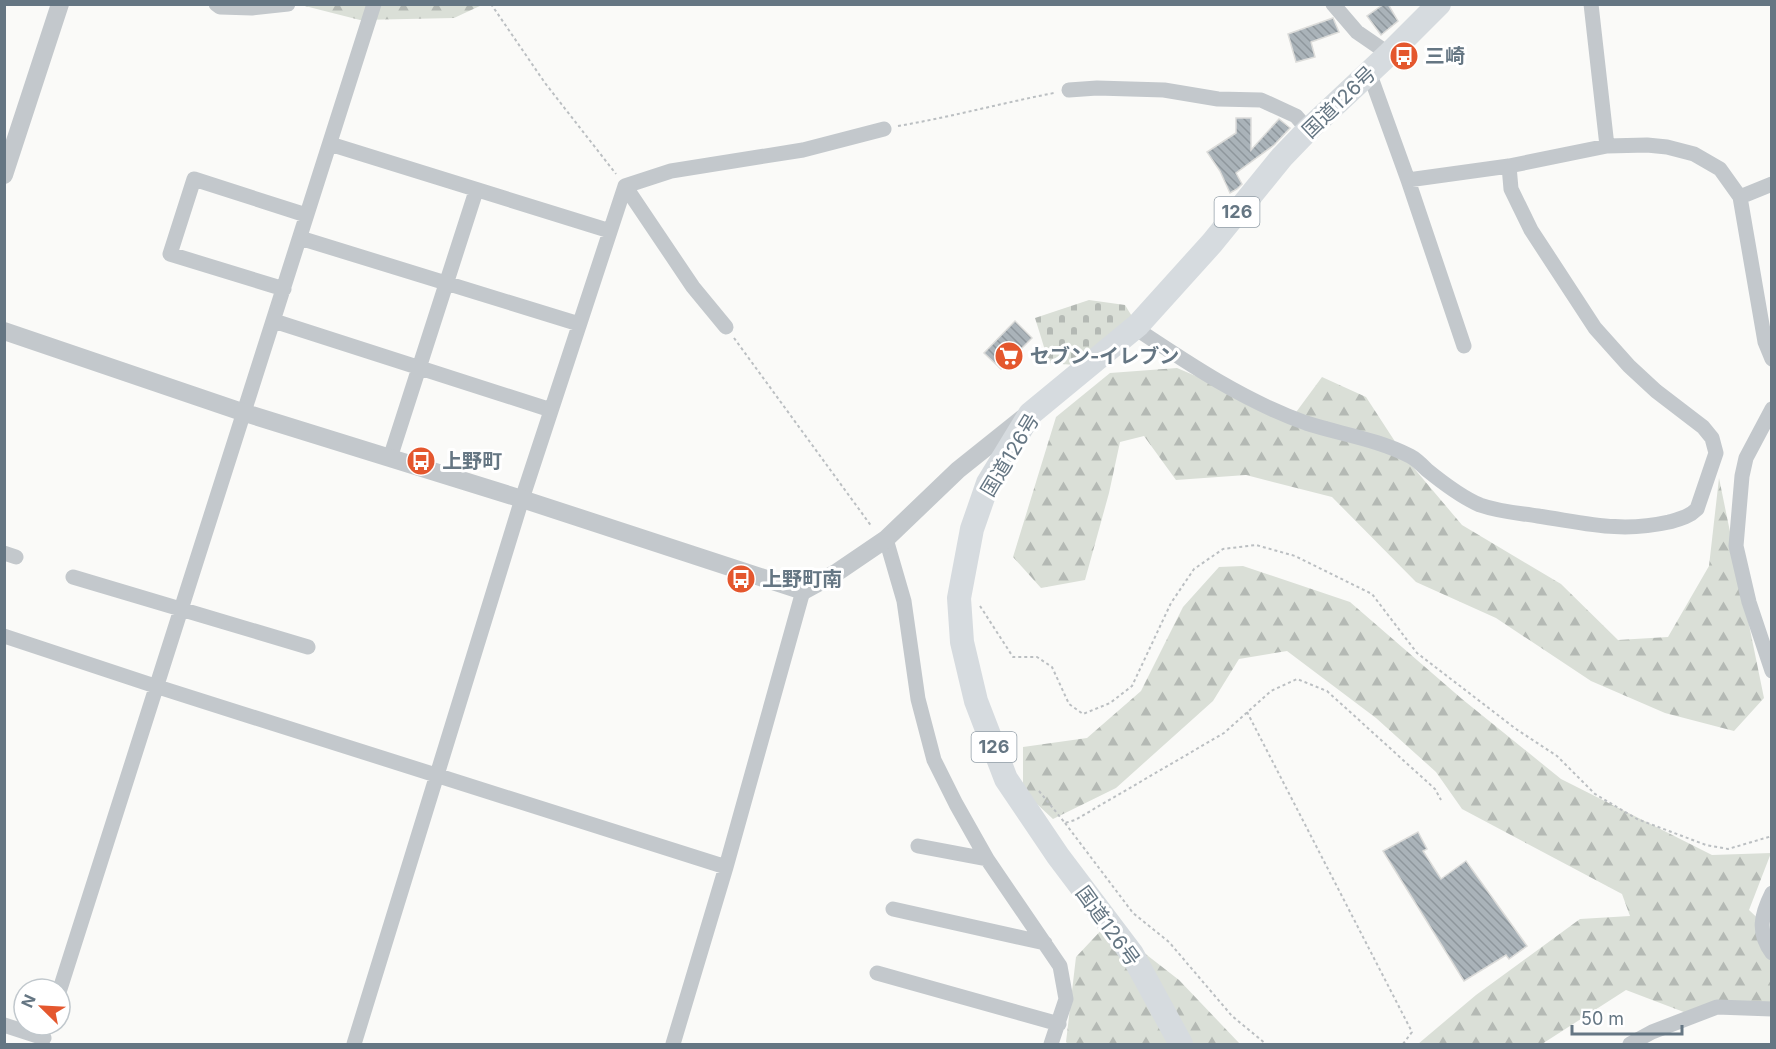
<svg xmlns="http://www.w3.org/2000/svg" width="1776" height="1049" font-family="Inter,'Noto Sans JP',sans-serif">
  <defs>
    <pattern id="forest-firs" width="22" height="20" patternUnits="userSpaceOnUse" patternTransform="scale(1.5)"><rect width="22" height="20" fill="#dadfd7"/><path d="M5 1l3.5 6h-7zM16 11l3.5 6h-7z" fill="#b4b9b4"/></pattern>
    <pattern id="cemetery-stones" width="16" height="16" patternUnits="userSpaceOnUse" patternTransform="scale(1.5)"><rect width="16" height="16" fill="#dadfd7"/><path d="M2 7V4a2 2 0 0 1 4 0v3zM10 15v-3a2 2 0 0 1 4 0v3z" fill="#b4b9b4"/></pattern>
    <pattern id="building-back-hatch" width="6" height="6" patternUnits="userSpaceOnUse" patternTransform="scale(1.5)"><rect width="6" height="6" fill="#aab3b9"/><path d="M-1 5l2 2M0 0l6 6M5-1l2 2" fill="none" stroke="#8e969c"/></pattern>
  </defs>
  <rect width="100%" height="100%" fill="#fafaf8"/>
  <path fill="url(#forest-firs)" d="M301 5H482L454 18 360 20Z
    M1177 368 1259 403 1294 415 1322 377 1366 397 1407 460 1462 525 1561 584 1618 640 1668 637 1709 566 1719 478 1764 698 1734 731 1665 713 1591 681 1496 618 1416 582 1332 497 1246 475 1176 480 1144 436 1120 442 1109 493 1085 580 1041 588 1013 557 1056 417 1110 373Z
    M1243 566 1350 602 1462 699 1561 779 1712 855 1771 853 1749 910 1771 931V1006L1689 1014 1626 990 1542 1044H1418L1476 995 1580 919 1630 916 1622 894 1462 809 1436 772 1376 718 1287 651 1239 659 1213 701 1116 788 1053 819 1023 791V747L1087 738 1141 691 1183 607 1219 567Z
    M1107 924 1179 980 1240 1044H1068L1066 1042 1076 957Z"/>
  <path fill="url(#cemetery-stones)" d="M1089 300 1125 305 1133 318 1075 365 1049 363 1035 318Z"/>
  <path fill="url(#building-back-hatch)" stroke="#dcdcda" stroke-width="1.5" d="M1384 4H1388L1398 21 1381 35 1367 16Z
    M1333 18 1339 32 1311 42 1315 57 1296 62 1288 34Z
    M1236 118H1251V150L1279 119 1290 128 1274 145 1236 173 1242 184 1237 189 1230 193 1220 171 1207 152 1236 133Z
    M1015 321 1032 338 1001 369 984 353Z
    M1418 832 1427 849 1423 851 1441 879 1466 861 1527 946 1509 959 1506 955 1464 981 1383 851Z"/>
  <g fill="none" stroke-linecap="round" stroke-linejoin="round">
    <path stroke="#bbbfc2" stroke-width="2" stroke-dasharray="3 3" stroke-linecap="butt" d="M491 4 545 83 616 174
      M898 126C951 117 1002 103 1054 93
      M734 338 872 527
      M980 606 1013 657H1037L1052 667 1069 704 1083 714 1110 703 1132 686 1171 603 1194 569 1223 549 1256 545 1295 556 1372 594 1417 653 1516 729 1557 756 1595 794 1637 819 1706 845 1728 849 1772 836
      M1247 712 1412 1032 1403 1044
      M1039 791 1065 823 1075 820 1224 733 1271 691 1297 679 1327 691 1435 789 1441 800
      M1065 823 1133 913 1169 942 1232 1016 1266 1044"/>
    <path stroke="#c3c8cc" stroke-width="15" d="M216 4 220 7 252 8 288 4
      M1333 4 1357 32 1389 54
      M1591 4 1607 146
      M1369 72 1408 180 1464 346
      M1069 90 1097 88 1164 90 1218 99 1261 100 1296 116 1308 130
      M330 144 610 231
      M1408 180 1509 166 1607 146 1647 145 1667 147 1694 154 1720 169 1740 197 1765 342 1772 359
      M625 186 671 171 803 150 884 129
      M625 186 693 287 726 327
      M1740 197 1772 184
      M300 238 579 324
      M284 289 170 254 194 179 306 215
      M274 321 551 410
      M1135 328C1189 364 1244 401 1306 423 1340 434 1377 439 1410 456 1416 459 1422 465 1427 470 1443 483 1461 497 1480 505 1500 512 1519 513 1538 516 1586 523 1620 533 1669 522 1680 519 1689 517 1697 509L1716 453 1712 438 1703 427 1656 391 1629 366 1595 328 1531 230 1511 189 1509 166
      M1772 409 1746 458 1742 476 1736 546 1749 602 1772 671
      M390 458 476 191
      M886 539 904 601 918 699 934 760 956 804 987 859 1060 966 1066 999 1051 1044
      M4 553 16 557
      M73 577 308 647
      M4 636 155 686 726 867
      M918 846 987 859
      M1772 893C1761 915 1757 932 1772 953
      M893 909 1045 943
      M877 973 1059 1024
      M60 989 374 4
      M4 1025 44 1038
      M354 1044 522 499 625 186
      M673 1044 726 867 803 591
      M1630 1044 1652 1032 1717 1007 1772 1009"/>
    <path stroke="#c3c8cc" stroke-width="18" d="M4 175 60 4
      M4 331 245 413 522 499 803 591 836 573 886 539 958 470 1023 418"/>
    <path stroke="#d6dbdf" stroke-width="24" d="M1181 1044 1132 954 1058 856 1006 779 976 701 962 642 959 598 972 529 988 483 1030 414 1138 325 1212 243 1282 157 1308 130 1389 54 1439 4"/>
  </g>
  <defs>
    <g id="bus-disc" transform="scale(1.5)"><circle r="9.5" fill="#e4572e" stroke="#fff"/><path d="M-5-6H5V4H4V6H2V4H-2V6H-4V4H-5ZM-3.5-4V0h7V-4ZM-3.5 1.2v1.5H-2V1.2ZM2 1.2v1.5H3.5V1.2Z" fill="#fff"/></g>
    <g id="supermarket-disc" transform="scale(1.5)"><circle r="9.5" fill="#e4572e" stroke="#fff"/><path d="M-6-5.5h2.5l.6 2H6L4.5 2H-2.5L-4.4-4H-6ZM-1.5 3.2a1.3 1.3 0 1 0 .1 0ZM3 3.2a1.3 1.3 0 1 0 .1 0Z" fill="#fff"/></g>
  </defs>
  <g fill-rule="evenodd">
    <use href="#bus-disc" x="1404" y="56"/>
    <use href="#supermarket-disc" x="1009" y="356"/>
    <use href="#bus-disc" x="421" y="461"/>
    <use href="#bus-disc" x="741" y="579"/>
  </g>
  <g text-anchor="middle" stroke-width="6" stroke-linejoin="round" paint-order="stroke">
    <g fill="#fff" stroke="#939fa8" stroke-width="1.5">
      <rect x="1214.5" y="197" width="45" height="30" rx="4.5"/>
      <rect x="971.5" y="732" width="45" height="30" rx="4.5"/>
    </g>
    <g font-size="18" font-weight="bold" fill="#657683">
      <text x="1237" y="218">126</text>
      <text x="994" y="753">126</text>
    </g>
    <g font-size="20" font-weight="bold" fill="#657683" stroke="#fff" text-anchor="start">
      <text x="1425" y="63">三崎</text>
      <text x="1030" y="363">セブン-イレブン</text>
      <text x="442" y="468">上野町</text>
      <text x="762" y="586">上野町南</text>
    </g>
    <g font-size="20" fill="#657683" stroke="#fff">
      <text transform="translate(1339 102) rotate(-44)" y="7">国道126号</text>
      <text transform="translate(1010 455) rotate(-59)" y="7">国道126号</text>
      <text transform="translate(1108 926) rotate(54)" y="7">国道126号</text>
    </g>
  </g>
  <rect width="1776" height="1049" fill="none" stroke="#657683" stroke-width="12"/>
  <g transform="translate(42 1007) rotate(294)"><circle r="28" fill="#ffffff" stroke="#c1c8cd" stroke-width="1.5"/>
  <path d="M0-4.5L10 22L0 15L-10 22Z" fill="#e4572e"/>
  <text y="-9" font-size="16" font-weight="bold" text-anchor="middle" fill="#657683">N</text>
  </g>
  <path d="M1572 1025v9h110v-9" fill="none" stroke="#657683" stroke-width="3"/>
  <text x="1581" y="1025" font-size="18" fill="#657683" stroke="#ffffff" stroke-width="4.5" paint-order="stroke">50 m</text>
</svg>
